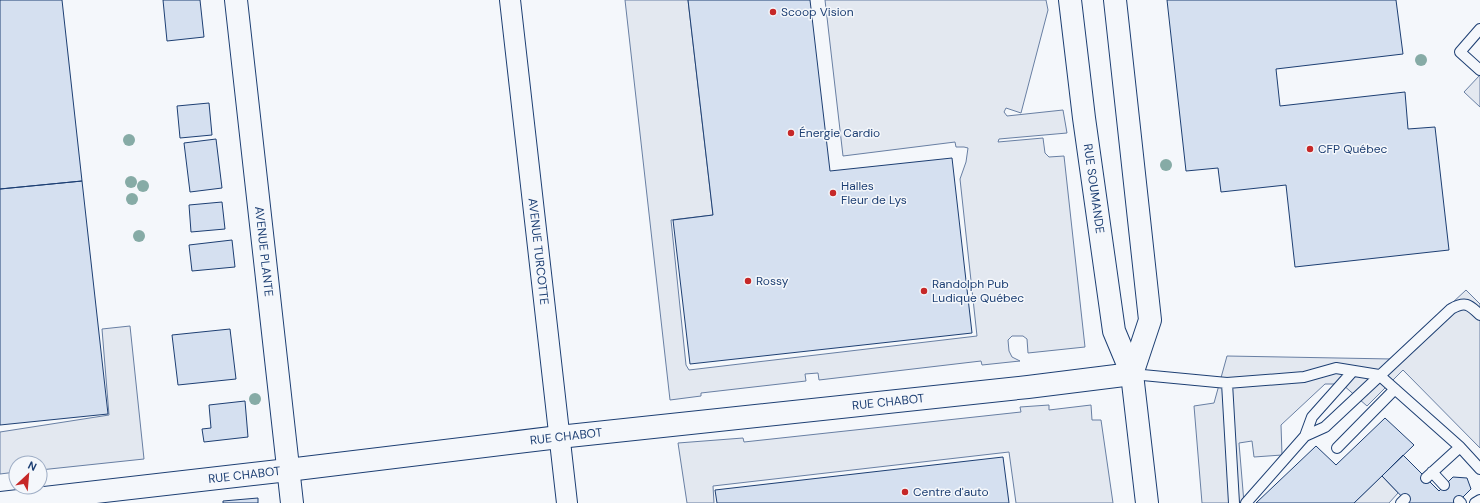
<svg xmlns="http://www.w3.org/2000/svg" width="1480" height="503" font-family="'DM Sans',sans-serif">
  <rect width="100%" height="100%" fill="#f4f7fb"/>
  <path fill="#e3e8f0" stroke="#687fa3" d="M625 0H688L713 215 671 220 686 365 689 370 977 336 960 179 966 162 968 148 964 147H956L955 142 843 156 825 0H1046L1048 10 1021 113 1006 108 1004 112 1007 116 1063 110 1067 133 999 139 998 142 1043 138 1045 153 1049 157 1064 156 1085 347 1028 353 1027 339 1023 336H1012L1008 340 1009 351 1012 357 1020 361 982 365 981 361 819 380 818 373 805 374 806 381 701 393V396L670 400Z
    M1480 75V107L1464 92Z
    M1466 290 1480 304V448L1403 370 1367 406 1342 384H1325L1281 425 1282 455 1254 457 1252 441 1239 443 1244 503H1202L1194 406 1214 403 1227 356 1392 359Z
    M130 326 144 459 40 470V463H16V472L0 474V432L109 415 102 329Z
    M1049 405V410L1091 405 1092 420H1101L1113 503H1016L1009 452 713 486 714 503H687L678 443 743 438 744 442 1021 412 1020 407Z
    M1382 476 1398 493 1389 503H1354Z"/>
  <path fill="#d5e0f0" stroke="#1d3f73" d="M0 0H62L82 181 0 189Z
    M163 0H200L204 37 167 41Z
    M688 0H810L830 171 952 158 972 333 690 364 673 220 713 215Z
    M1167 0H1396L1403 54 1276 69 1280 106 1405 92 1408 129 1435 127 1449 250 1295 267 1286 185 1221 192 1218 168 1186 171Z
    M209 103 212 135 180 138 177 106Z
    M216 139 222 188 190 192 184 143Z
    M82 181 108 414 0 425V189Z
    M222 202 225 229 191 232 189 205Z
    M232 240 235 267 192 271 189 245Z
    M230 329 236 379 178 385 172 335Z
    M245 401 248 437 204 442 202 429 211 428 209 405Z
    M1385 418 1414 445 1354 503H1256L1316 446 1336 465Z
    M1403 455 1439 491 1453 477 1467 478 1471 489 1457 503H1408L1382 476Z
    M1003 457 1009 503H717L715 490Z
    M258 498V503H223V501Z"/>
  <g fill="none" stroke-linecap="round" stroke-linejoin="round">
    <g stroke="#1d3f73" stroke-width="12">
      <path id="lane" d="M1480 29 1460 52 1480 70
        M1132 374 1227 383
        M1305 436 1312 417 1353 371
        M1337 448 1395 389
        M1432 472 1444 485
        M1426 478 1460 447 1480 469
        M1459 501 1461 503
        M1234 503 1227 383 1304 377 1336 368 1379 375 1460 447
        M1246 503 1305 436 1325 427 1451 309C1465 301 1469 304 1480 315
        M1401 503 1405 499
        M1475 503 1480 500"/>
    </g>
    <g stroke="#1d3f73" stroke-width="22">
      <g id="street">
        <path id="s1" d="M510 0 567 503"/>
      </g>
    </g>
    <g stroke="#1d3f73" stroke-width="24">
      <g id="secondary">
        <path id="s2" d="M236 0 292 503"/>
        <path id="s3" d="M1070 0 1084 118 1114 331 1132 374 1147 503"/>
        <path d="M1115 0 1150 320 1132 374"/>
        <path id="s4" d="M0 503 288 470 559 437 1028 387 1132 374"/>
      </g>
    </g>
    <use href="#lane" stroke="#f4f7fb" stroke-width="10"/>
    <use href="#street" stroke="#f4f7fb" stroke-width="20"/>
    <use href="#secondary" stroke="#f4f7fb" stroke-width="22"/>
  </g>
  <g fill="#86aba6">
    <circle cx="1421" cy="60" r="6"/>
    <circle cx="129" cy="140" r="6"/>
    <circle cx="1166" cy="165" r="6"/>
    <circle cx="131" cy="182" r="6"/>
    <circle cx="143" cy="186" r="6"/>
    <circle cx="132" cy="199" r="6"/>
    <circle cx="139" cy="236" r="6"/>
    <circle cx="255" cy="399" r="6"/>
  </g>
  <g fill="#c62828" stroke="#f4f7fb" stroke-width="1.5">
    <circle cx="773" cy="12" r="4"/>
    <circle cx="791" cy="133" r="4"/>
    <circle cx="1310" cy="149" r="4"/>
    <circle cx="833" cy="193" r="4"/>
    <circle cx="748" cy="281" r="4"/>
    <circle cx="924" cy="291" r="4"/>
    <circle cx="905" cy="492" r="4"/>
  </g>
  <g text-anchor="middle" stroke-width="3" stroke-linejoin="round" paint-order="stroke">
    <g font-size="12" fill="#1d3f73" stroke="#f4f7fb" text-anchor="start">
      <text x="781" y="16">Scoop Vision</text>
      <text x="799" y="137">Énergie Cardio</text>
      <text x="1318" y="153">CFP Québec</text>
      <text x="841" y="190">Halles<tspan x="841" dy="14">Fleur de Lys</tspan></text>
      <text x="756" y="285">Rossy</text>
      <text x="932" y="288">Randolph Pub<tspan x="932" dy="14">Ludique Québec</tspan></text>
      <text x="913" y="496">Centre d'auto</text>
    </g>
    <g font-size="12" fill="#1d3f73" stroke="#f4f7fb">
      <text dy="4" stroke="none"><textPath href="#s3" startOffset="190">RUE SOUMANDE</textPath></text>
      <text dy="4" stroke="none"><textPath href="#s1" startOffset="253">AVENUE TURCOTTE</textPath></text>
      <text dy="4" stroke="none"><textPath href="#s2" startOffset="253">AVENUE PLANTE</textPath></text>
      <text dy="4" stroke="none"><textPath href="#s4" startOffset="894">RUE CHABOT</textPath></text>
      <text dy="4" stroke="none"><textPath href="#s4" startOffset="570">RUE CHABOT</textPath></text>
      <text dy="4" stroke="none"><textPath href="#s4" startOffset="246">RUE CHABOT</textPath></text>
    </g>
  </g>
  <g transform="translate(28 475) rotate(26)"><circle r="19" fill="#f4f7fb" stroke="#9eadc5"/>
  <path d="M0-3L7 15L0 10L-7 15Z" fill="#c62828"/>
  <text y="-6" font-size="11" font-weight="bold" text-anchor="middle" fill="#1d3f73">N</text>
  </g>
</svg>
